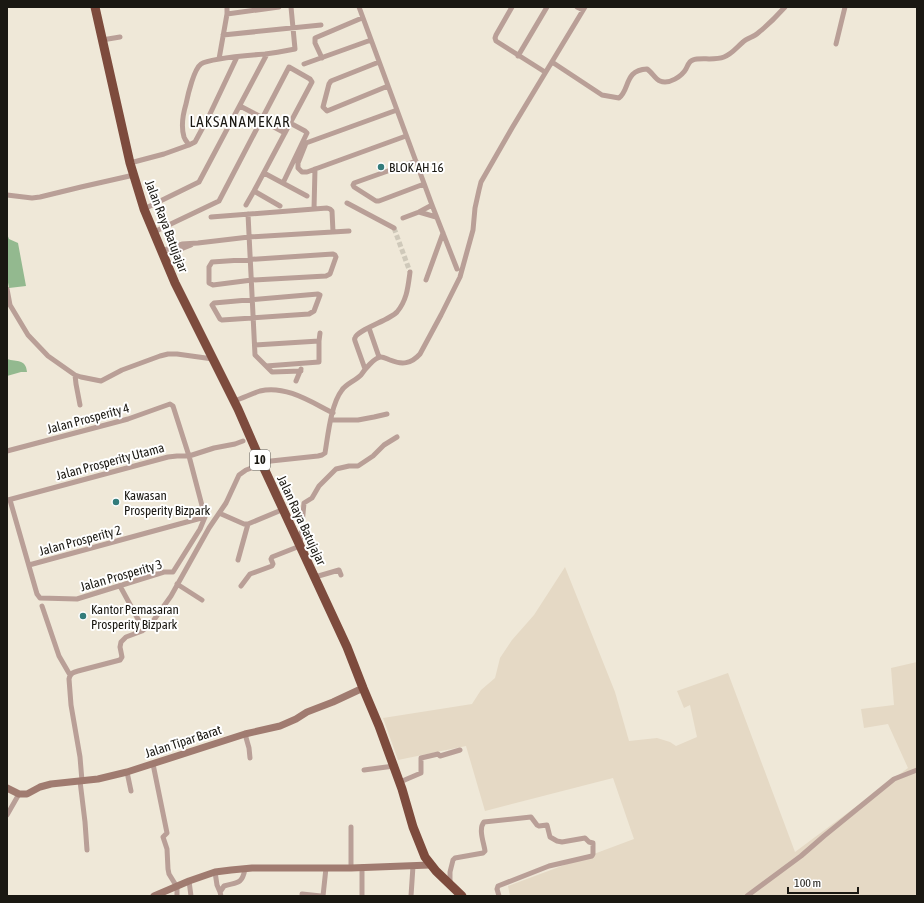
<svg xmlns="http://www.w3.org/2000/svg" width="924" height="903" font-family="'Asap Condensed',sans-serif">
  <rect width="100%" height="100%" fill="#efe8d8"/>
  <path fill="#e5d9c5" d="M565 567 615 692 629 741 657 738 670 742 676 746 697 737 690 705 684 708 677 691 728 673 795 852 908 768 888 724 864 728 861 709 894 705 891 668 917 662V896H510L508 886 634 839 613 778 485 811 466 746 398 760 383 718 472 704 481 690 495 678 500 658 512 640 534 615Z"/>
  <path fill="#93b98f" d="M7 234 9 239 18 243 26 286 9 288 7 277Z
    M7 359C17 362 26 359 27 372H21L7 376Z"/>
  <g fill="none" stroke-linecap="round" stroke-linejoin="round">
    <path stroke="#cfc9ba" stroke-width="5" stroke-dasharray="5 2.5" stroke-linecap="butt" d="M394 228 410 272"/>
    <path stroke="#b99f97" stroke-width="5" d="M359 7 432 205 457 269
      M512 7 496 35 495 38 496 41 545 72
      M577 7 583 10
      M227 14 279 7
      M223 35 321 25
      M102 40 120 37
      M836 44 845 7
      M518 56 547 7
      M322 58 315 43V38L362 18
      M219 59 227 14V7
      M379 62 331 81 329 84 323 107 327 111 388 86
      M552 62 602 95 619 98C630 90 624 70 647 69 652 72 655 79 660 81 669 85 682 76 686 69 688 65 689 61 693 60 700 57 714 61 724 57 732 54 736 48 743 42 747 38 754 37 758 33 768 25 777 16 785 7
      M304 64 371 40
      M240 106 263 118
      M397 110 306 143 298 163V168L302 172H307L406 136
      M209 116 230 126
      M261 120 285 133
      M189 145C187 142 185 140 184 137 181 127 183 114 186 104 188 94 194 69 201 64 210 58 252 55 265 54 275 53 285 51 295 49L291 7
      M416 161 354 183 353 185 354 187 376 201H379L424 184
      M130 163 164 154 189 145 195 142 209 116 237 57
      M264 173 307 196
      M283 183 307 133 305 131 290 123
      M254 191 280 206
      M7 195 32 198 40 197 81 187 134 175
      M347 203 394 228
      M144 209 199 182 267 54
      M314 209 315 169
      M419 212 436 217
      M248 214 255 355 272 372 301 371
      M211 217 327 208 330 209 332 211 333 232
      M403 218 419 212 432 205
      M154 232 219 201 289 67 310 79 312 82 254 191 246 205
      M161 251 182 244 198 243 249 237 349 231
      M333 254 335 255 336 257 330 274 326 276 252 280 213 285 209 283V267L212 262Z
      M163 256 191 245
      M426 280 443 233
      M7 289 10 305 28 335 48 356 75 375 81 377 101 381 122 370 160 356 168 354H177L213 359
      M318 294 320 295 314 311 309 314 222 320 220 319 212 305 214 303Z
      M369 328 379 357
      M255 345 319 341
      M266 366 319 362V341L320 333
      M365 369 355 341C355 340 354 339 355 338 357 330 390 320 397 312 407 300 408 287 410 272
      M75 375 76 384 80 405
      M296 381 301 369
      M234 401C243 398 251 394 260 391 286 385 311 402 333 413
      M331 420H358L374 417 387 414
      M7 451 128 419 170 404 173 406 189 456 205 517
      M8 500 168 457 177 456H189L214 448 235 444 243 441
      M10 500 37 594 40 598 77 599 164 572H173L200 529 205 517
      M219 513 244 524H248L284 509
      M238 560 248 524
      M29 565 205 517
      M315 577 339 570 341 575
      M177 584 202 600
      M120 586 139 621
      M241 586 250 574 272 566 273 564 271 559 272 557 300 546 304 503 312 498 319 486 336 469 349 466H358L373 456 384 445 397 437
      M42 606 59 656 70 675
      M245 734 249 748 250 758
      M153 764 167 833 163 837 167 849 168 869 169 874 177 887V896
      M364 770 394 766
      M127 772 131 791
      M80 781 85 822 87 850
      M82 781 80 757 71 705 69 679C70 673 74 672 78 671L120 660 122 657 120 647 121 642 126 637 142 631 151 624 171 596 209 528 226 503 239 475 246 470 271 461 318 456 322 455 325 453C328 435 331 404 342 390 346 384 355 381 361 375 364 370 375 357 381 357 384 357 387 359 390 360 402 365 411 364 420 354L441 315 460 277 473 230 475 208 479 190 481 182 512 128 585 7
      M400 782 421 773V758L438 754 440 756 460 750
      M7 815 19 794
      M351 868V827
      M215 872 217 885 220 892
      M189 881 191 896
      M450 884V872L453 860 455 858 483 853 485 851C484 843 478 829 484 822L531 817 537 825 539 826 547 825 550 837 557 841 562 842 585 838 589 842 593 843V854L592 856 549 866 498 886 497 889 499 896
      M302 894 321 896
      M221 896 220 892 224 886C237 882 242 885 245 869
      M323 896 326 868
      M362 896V867
      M411 896 413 866
      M747 896 801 856 824 836 894 779 917 770"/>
    <path stroke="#a07b70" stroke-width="7" d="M7 788 19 794H27L40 787 51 784 98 779 127 772 245 734 280 726 296 719 307 712 333 702 363 688
      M154 896 189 881 215 872 231 870 252 868H351L430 865"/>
    <path stroke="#7d4b3d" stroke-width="9" d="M95 7 130 163 144 209 175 283 238 409 262 464 347 647 363 688 379 726 402 789 413 827 425 857 436 871 462 896"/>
  </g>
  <g fill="#337c7b" stroke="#fff" stroke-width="1.5">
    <circle cx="381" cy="167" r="4"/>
    <circle cx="116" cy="502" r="4"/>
    <circle cx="83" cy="616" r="4"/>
  </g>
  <g text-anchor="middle" stroke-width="4" stroke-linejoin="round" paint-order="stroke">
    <rect fill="#fff" stroke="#5f5d59" stroke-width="1" x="250" y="450" width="20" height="20" rx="3"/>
    <g font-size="12" font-weight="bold" fill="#1a1812">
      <text x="260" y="464">10</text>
    </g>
    <g font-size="13" fill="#1a1812" stroke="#fff" text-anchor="start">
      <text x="389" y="172">BLOK AH 16</text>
      <text x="124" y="500">Kawasan<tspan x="124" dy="15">Prosperity Bizpark</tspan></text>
      <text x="91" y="614">Kantor Pemasaran<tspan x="91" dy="15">Prosperity Bizpark</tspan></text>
    </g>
    <g font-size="13" fill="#1a1812" stroke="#fff">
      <text transform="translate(167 226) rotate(69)" y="5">Jalan Raya Batujajar</text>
      <text transform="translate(88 418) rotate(-15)" y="5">Jalan Prosperity 4</text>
      <text transform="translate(110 461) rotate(-15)" y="5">Jalan Prosperity Utama</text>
      <text transform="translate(302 520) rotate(65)" y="5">Jalan Raya Batujajar</text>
      <text transform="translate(80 540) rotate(-15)" y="5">Jalan Prosperity 2</text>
      <text transform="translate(121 575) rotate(-16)" y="5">Jalan Prosperity 3</text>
      <text transform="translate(183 741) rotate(-18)" y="5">Jalan Tipar Barat</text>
    </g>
    <g font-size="15" letter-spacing="1" fill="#1a1812" stroke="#fff">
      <text x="240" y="127">LAKSANAMEKAR</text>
    </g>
  </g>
  <rect width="924" height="903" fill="none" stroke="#1a1812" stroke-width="16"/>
  <path d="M788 887v6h70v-6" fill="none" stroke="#1a1812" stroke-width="2"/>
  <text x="794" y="887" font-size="12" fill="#1a1812" stroke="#ffffff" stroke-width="3" paint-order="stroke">100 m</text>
</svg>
